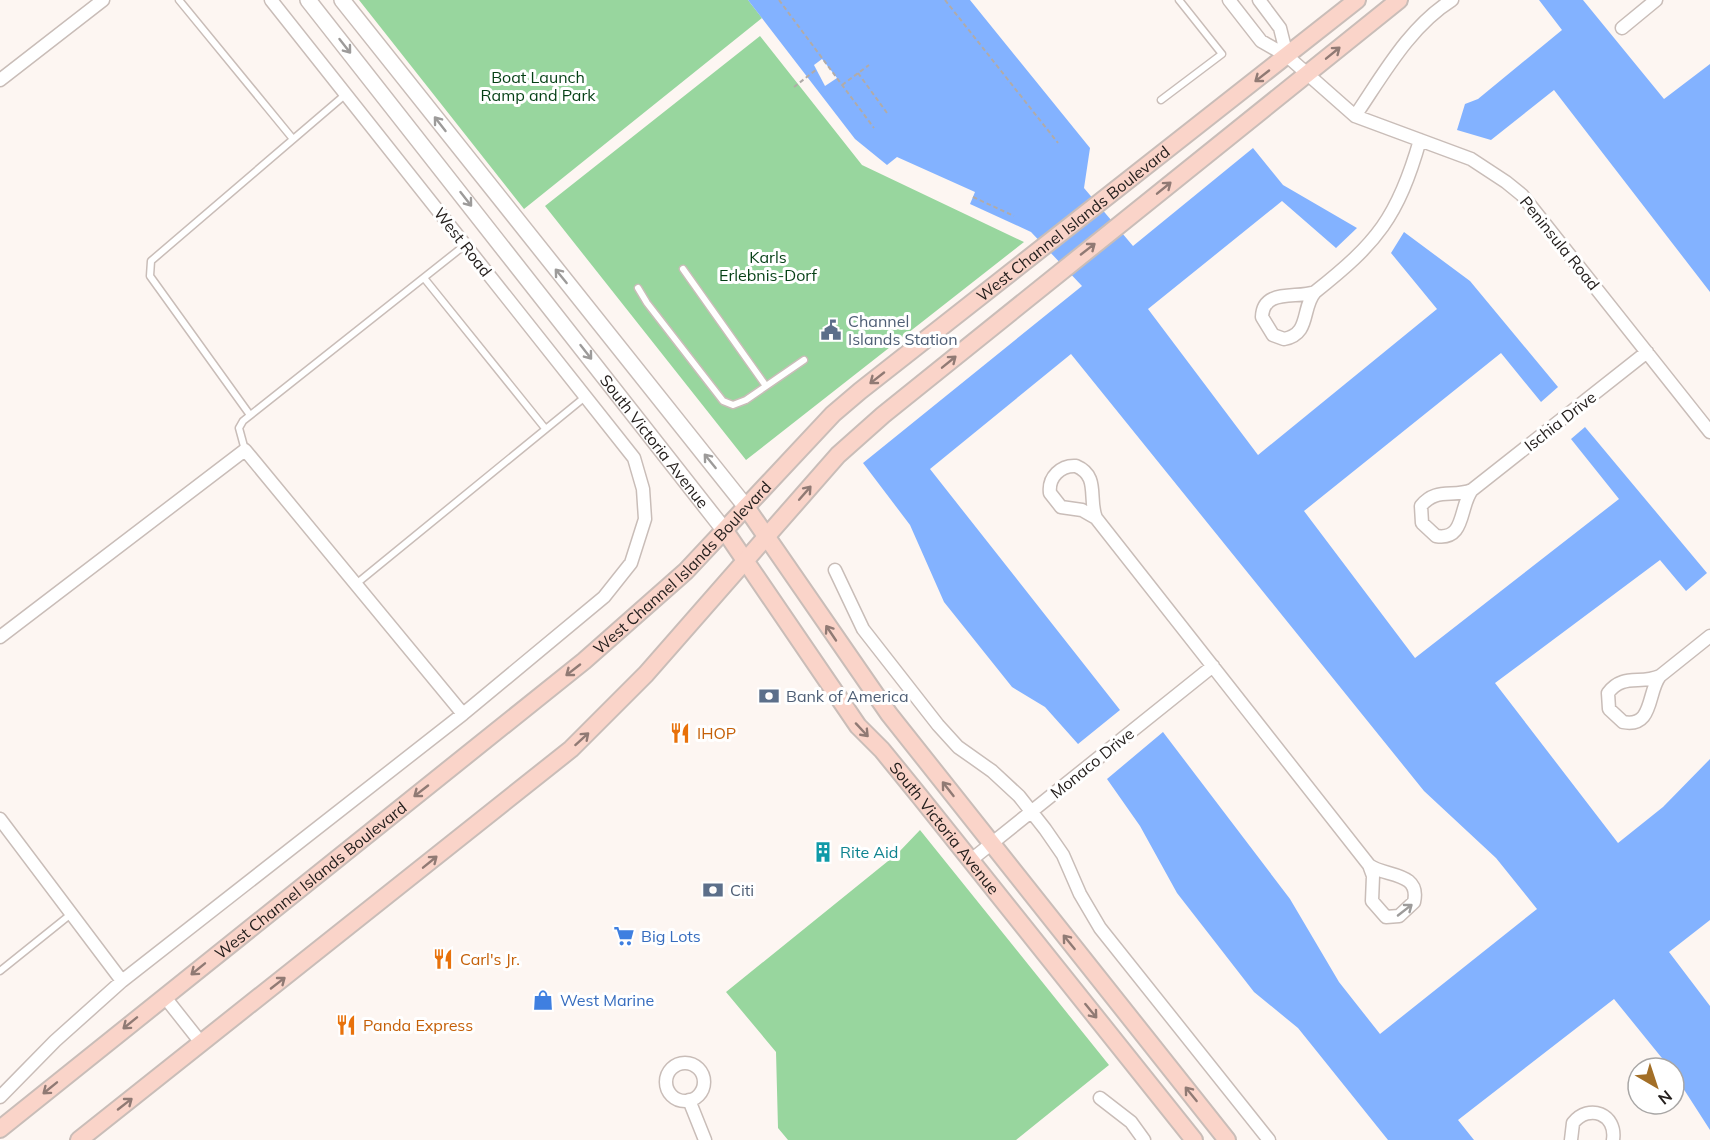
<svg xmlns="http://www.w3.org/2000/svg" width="1710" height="1140" font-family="Mulish,sans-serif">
  <rect width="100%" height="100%" fill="#fdf6f2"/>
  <path fill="#98d69e" d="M359 0H748L762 18 524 209Z
    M760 36 862 165 1024 242 746 460 545 206Z
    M920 830 1109 1065 1016 1140H788L778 1128 776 1052 726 992 898 853Z"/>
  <path fill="#83b2ff" d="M748 0H970L1090 148 1084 188 1133 246 1253 148 1283 185 1357 228 1336 248 1282 201 1148 309 1258 455 1437 309 1391 253 1404 232 1470 281 1558 387 1541 402 1501 353 1304 511 1415 658 1619 499 1571 439 1585 427 1707 573 1686 591 1660 560 1495 683 1618 843 1663 807 1710 759V920L1669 952 1710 1006V1130L1674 1074V1068H1670L1614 999 1458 1120 1474 1140H1388L1298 1028 1254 992 1177 893 1140 826 1107 779 1163 732 1290 899 1339 982 1380 1034 1537 909 1496 858 1424 791 1071 354 930 469 1120 710 1078 744 1045 707 1012 687 944 602 910 525 863 463 1082 286 1031 232 970 204 975 192 897 157 887 165 855 139Z
    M1539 0H1583L1664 99 1710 64V292L1554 90 1491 140 1457 130 1465 104 1478 99 1562 30Z"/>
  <path fill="#fdf6f2" d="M822 59 837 78 825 86 814 65Z"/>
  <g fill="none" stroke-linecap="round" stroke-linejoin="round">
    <g stroke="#c9bdb8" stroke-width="9">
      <path id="service" d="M179 0 293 139
        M1161 100 1222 54 1179 0
        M683 269 766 386
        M424 278 544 427
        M638 288 647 303 723 401 733 405 746 400 804 360
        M250 415 150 276 151 261 346 94
        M245 450 239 428 243 421 465 245
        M356 584 585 397
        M0 971 71 914"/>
    </g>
    <g stroke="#c9bdb8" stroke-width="15">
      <path id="minor" d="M1229 0 1261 41 1287 56 1355 116 1471 159 1506 182 1522 195 1710 432
        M1259 0 1280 28 1287 56
        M1622 28 1656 0
        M0 80 103 0
        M1355 116C1383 75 1409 27 1452 0
        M1315 292C1377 243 1398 217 1420 140
        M1315 292C1301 308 1311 334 1284 339L1273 335 1262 317C1263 288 1297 299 1315 292Z
        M1076 466C1100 476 1088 499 1096 518L1082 510 1061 507 1050 493C1048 477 1061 465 1076 466Z
        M1472 490 1647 352
        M1472 490C1459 506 1466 541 1436 536L1422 523 1421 506C1436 487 1453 498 1472 490Z
        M1096 518 1369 865C1384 877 1421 871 1414 902L1399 916 1386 917 1372 901 1373 876 1369 865
        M835 570 863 629 938 725 958 747 992 771 1019 796 1045 829 1063 855 1080 894 1100 928 1269 1140
        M0 637 245 450 463 714 604 597 631 563 645 519 643 489 634 458 271 0
        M1660 676C1647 692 1654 728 1623 722L1609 709 1608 693C1623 673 1640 685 1660 676Z
        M1660 676 1710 636
        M0 819 122 981 463 714
        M971 860 1213 666
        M164 996 202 1044
        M666 1082a19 19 0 1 1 38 0a19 19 0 1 1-38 0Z
        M0 1097 55 1041 122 981
        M1100 1098 1131 1122 1144 1140
        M689 1100 705 1140
        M1571 1140 1573 1123C1589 1103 1617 1114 1613 1140"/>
    </g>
    <g stroke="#c9bdb8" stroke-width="18">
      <g id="tertiary">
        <path id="s1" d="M308 0 725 531"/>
        <path d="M342 0 746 507"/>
      </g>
    </g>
    <g stroke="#c9bdb8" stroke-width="20">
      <g id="secondary">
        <path d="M746 507 889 714 1227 1140"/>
        <path id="s2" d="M725 531 858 726 882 750 921 798 1194 1140"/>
        <path id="s3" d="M0 1129 584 661 686 571 833 414 860 391 1357 0"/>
        <path d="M79 1140 571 749 646 674 838 455 883 415 1399 0"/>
      </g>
    </g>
    <path stroke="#b1aba8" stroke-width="2" stroke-dasharray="4.5 3" stroke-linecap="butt" d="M779 0 874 128
      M945 0 1058 143
      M858 73 887 113
      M842 85 869 65
      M794 87 817 69
      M973 197 1014 216"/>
    <use href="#service" stroke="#fff" stroke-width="6"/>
    <use href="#minor" stroke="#fff" stroke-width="12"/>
    <use href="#tertiary" stroke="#fff" stroke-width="15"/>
    <use href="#secondary" stroke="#fad4c9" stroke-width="16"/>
  </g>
  <defs><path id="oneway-shaft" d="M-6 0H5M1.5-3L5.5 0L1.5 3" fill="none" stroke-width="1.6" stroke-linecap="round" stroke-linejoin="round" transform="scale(1.5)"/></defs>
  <g stroke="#9d9b9a">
    <use href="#oneway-shaft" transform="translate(345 46) rotate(52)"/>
    <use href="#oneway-shaft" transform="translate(440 124) rotate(-128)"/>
    <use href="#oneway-shaft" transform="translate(466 199) rotate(52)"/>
    <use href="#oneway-shaft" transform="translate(561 276) rotate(-129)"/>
    <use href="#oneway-shaft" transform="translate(586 352) rotate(52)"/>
    <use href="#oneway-shaft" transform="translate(710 461) rotate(-129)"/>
    <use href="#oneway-shaft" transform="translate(1405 910) rotate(-38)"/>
  </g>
  <g stroke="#907a74">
    <use href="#oneway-shaft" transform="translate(1333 53) rotate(-39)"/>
    <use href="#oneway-shaft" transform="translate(1262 76) rotate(142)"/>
    <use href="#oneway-shaft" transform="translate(1164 188) rotate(-39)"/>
    <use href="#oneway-shaft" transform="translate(1088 249) rotate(-38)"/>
    <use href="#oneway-shaft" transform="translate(949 362) rotate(-39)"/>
    <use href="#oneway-shaft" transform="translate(877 378) rotate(142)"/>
    <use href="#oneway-shaft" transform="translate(805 493) rotate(-49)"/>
    <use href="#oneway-shaft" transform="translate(831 633) rotate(-124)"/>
    <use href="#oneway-shaft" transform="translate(573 670) rotate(142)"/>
    <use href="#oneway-shaft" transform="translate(862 730) rotate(47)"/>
    <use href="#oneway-shaft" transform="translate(582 739) rotate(-42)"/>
    <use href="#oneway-shaft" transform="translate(948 789) rotate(-128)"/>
    <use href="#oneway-shaft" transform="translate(421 791) rotate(142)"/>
    <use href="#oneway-shaft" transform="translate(430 862) rotate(-39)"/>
    <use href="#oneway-shaft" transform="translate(1069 942) rotate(-129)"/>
    <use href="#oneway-shaft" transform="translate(198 969) rotate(141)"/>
    <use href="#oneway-shaft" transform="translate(278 983) rotate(-38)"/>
    <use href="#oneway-shaft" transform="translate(1091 1011) rotate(51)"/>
    <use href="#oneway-shaft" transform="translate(130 1023) rotate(141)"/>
    <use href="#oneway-shaft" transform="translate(50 1088) rotate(141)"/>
    <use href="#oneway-shaft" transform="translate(1191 1094) rotate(-129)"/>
    <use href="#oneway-shaft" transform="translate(125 1104) rotate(-38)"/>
  </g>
  <defs>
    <g id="civic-bare" transform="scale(1.62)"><path d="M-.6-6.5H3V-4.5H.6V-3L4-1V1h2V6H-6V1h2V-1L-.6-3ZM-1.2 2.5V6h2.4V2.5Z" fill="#5c6f8a" stroke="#fff" stroke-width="2.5" paint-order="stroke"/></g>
    <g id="bank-bare" transform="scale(1.62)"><path d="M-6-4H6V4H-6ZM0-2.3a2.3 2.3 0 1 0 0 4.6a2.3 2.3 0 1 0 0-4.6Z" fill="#5c6f8a" stroke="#fff" stroke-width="2.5" paint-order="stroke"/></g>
    <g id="restaurant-bare" transform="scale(1.62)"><path d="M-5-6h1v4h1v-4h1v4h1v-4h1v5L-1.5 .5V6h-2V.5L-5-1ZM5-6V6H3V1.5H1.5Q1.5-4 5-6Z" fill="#e8710a" stroke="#fff" stroke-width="2.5" paint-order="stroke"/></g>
    <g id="building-bare" transform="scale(1.62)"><path d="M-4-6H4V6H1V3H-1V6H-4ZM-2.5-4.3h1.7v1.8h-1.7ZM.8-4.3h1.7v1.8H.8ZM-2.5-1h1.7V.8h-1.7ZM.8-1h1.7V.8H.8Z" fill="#0f9aa8" stroke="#fff" stroke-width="2.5" paint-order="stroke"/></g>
    <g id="supermarket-bare" transform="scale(1.62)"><path d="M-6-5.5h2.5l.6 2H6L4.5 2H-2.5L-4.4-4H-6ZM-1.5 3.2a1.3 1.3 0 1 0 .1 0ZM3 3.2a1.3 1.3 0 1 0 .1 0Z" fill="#3f7fe0" stroke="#fff" stroke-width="2.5" paint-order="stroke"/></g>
    <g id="shop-bare" transform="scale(1.62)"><path d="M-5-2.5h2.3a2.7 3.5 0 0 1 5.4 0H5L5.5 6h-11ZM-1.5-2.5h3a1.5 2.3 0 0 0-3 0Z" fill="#3f7fe0" stroke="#fff" stroke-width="2.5" paint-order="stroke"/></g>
  </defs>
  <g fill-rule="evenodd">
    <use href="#civic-bare" x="831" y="330"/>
    <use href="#bank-bare" x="769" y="696"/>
    <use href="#restaurant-bare" x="680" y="733"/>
    <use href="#building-bare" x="823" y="852"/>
    <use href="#bank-bare" x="713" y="890"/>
    <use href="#supermarket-bare" x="624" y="936"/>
    <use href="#restaurant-bare" x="443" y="959"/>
    <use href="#shop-bare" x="543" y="1000"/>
    <use href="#restaurant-bare" x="346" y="1025"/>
  </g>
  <g text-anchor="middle" stroke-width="6" stroke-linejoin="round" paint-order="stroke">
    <g font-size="16" fill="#043f14" stroke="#fff">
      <text x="538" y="83">Boat Launch<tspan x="538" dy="18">Ramp and Park</tspan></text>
      <text x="768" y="263">Karls<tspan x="768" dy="18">Erlebnis-Dorf</tspan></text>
    </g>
    <g font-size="16" fill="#25201e" stroke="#fff">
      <text dy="6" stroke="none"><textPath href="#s3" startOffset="1406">West Channel Islands Boulevard</textPath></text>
      <text transform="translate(463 242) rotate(52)" y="6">West Road</text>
      <text transform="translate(1560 243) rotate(51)" y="6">Peninsula Road</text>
      <text transform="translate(1560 421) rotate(-38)" y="6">Ischia Drive</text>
      <text dy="6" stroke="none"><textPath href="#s1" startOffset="561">South Victoria Avenue</textPath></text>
      <text dy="6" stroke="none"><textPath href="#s3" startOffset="884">West Channel Islands Boulevard</textPath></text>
      <text transform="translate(1092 763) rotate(-39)" y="6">Monaco Drive</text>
      <text dy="6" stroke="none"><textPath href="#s2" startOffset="370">South Victoria Avenue</textPath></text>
      <text dy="6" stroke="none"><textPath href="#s3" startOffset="398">West Channel Islands Boulevard</textPath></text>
    </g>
    <g font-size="16" fill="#4e5e75" stroke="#fff" text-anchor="start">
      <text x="848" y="327">Channel<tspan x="848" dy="18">Islands Station</tspan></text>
      <text x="786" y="702">Bank of America</text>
      <text x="730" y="896">Citi</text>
    </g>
    <g font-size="16" fill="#c56008" stroke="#fff" text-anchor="start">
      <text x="697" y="739">IHOP</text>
      <text x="460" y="965">Carl's Jr.</text>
      <text x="363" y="1031">Panda Express</text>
    </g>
    <g font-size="16" fill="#0d838f" stroke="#fff" text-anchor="start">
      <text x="840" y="858">Rite Aid</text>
    </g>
    <g font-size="16" fill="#366cbe" stroke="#fff" text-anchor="start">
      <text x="641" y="942">Big Lots</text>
      <text x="560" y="1006">West Marine</text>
    </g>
  </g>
  <g transform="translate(1656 1086) rotate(141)"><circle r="28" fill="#ffffff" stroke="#a8a6a5" stroke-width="1.5"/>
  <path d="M0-4.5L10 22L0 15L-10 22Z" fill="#a36f27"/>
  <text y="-9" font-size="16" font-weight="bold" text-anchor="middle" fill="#25201e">N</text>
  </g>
</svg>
